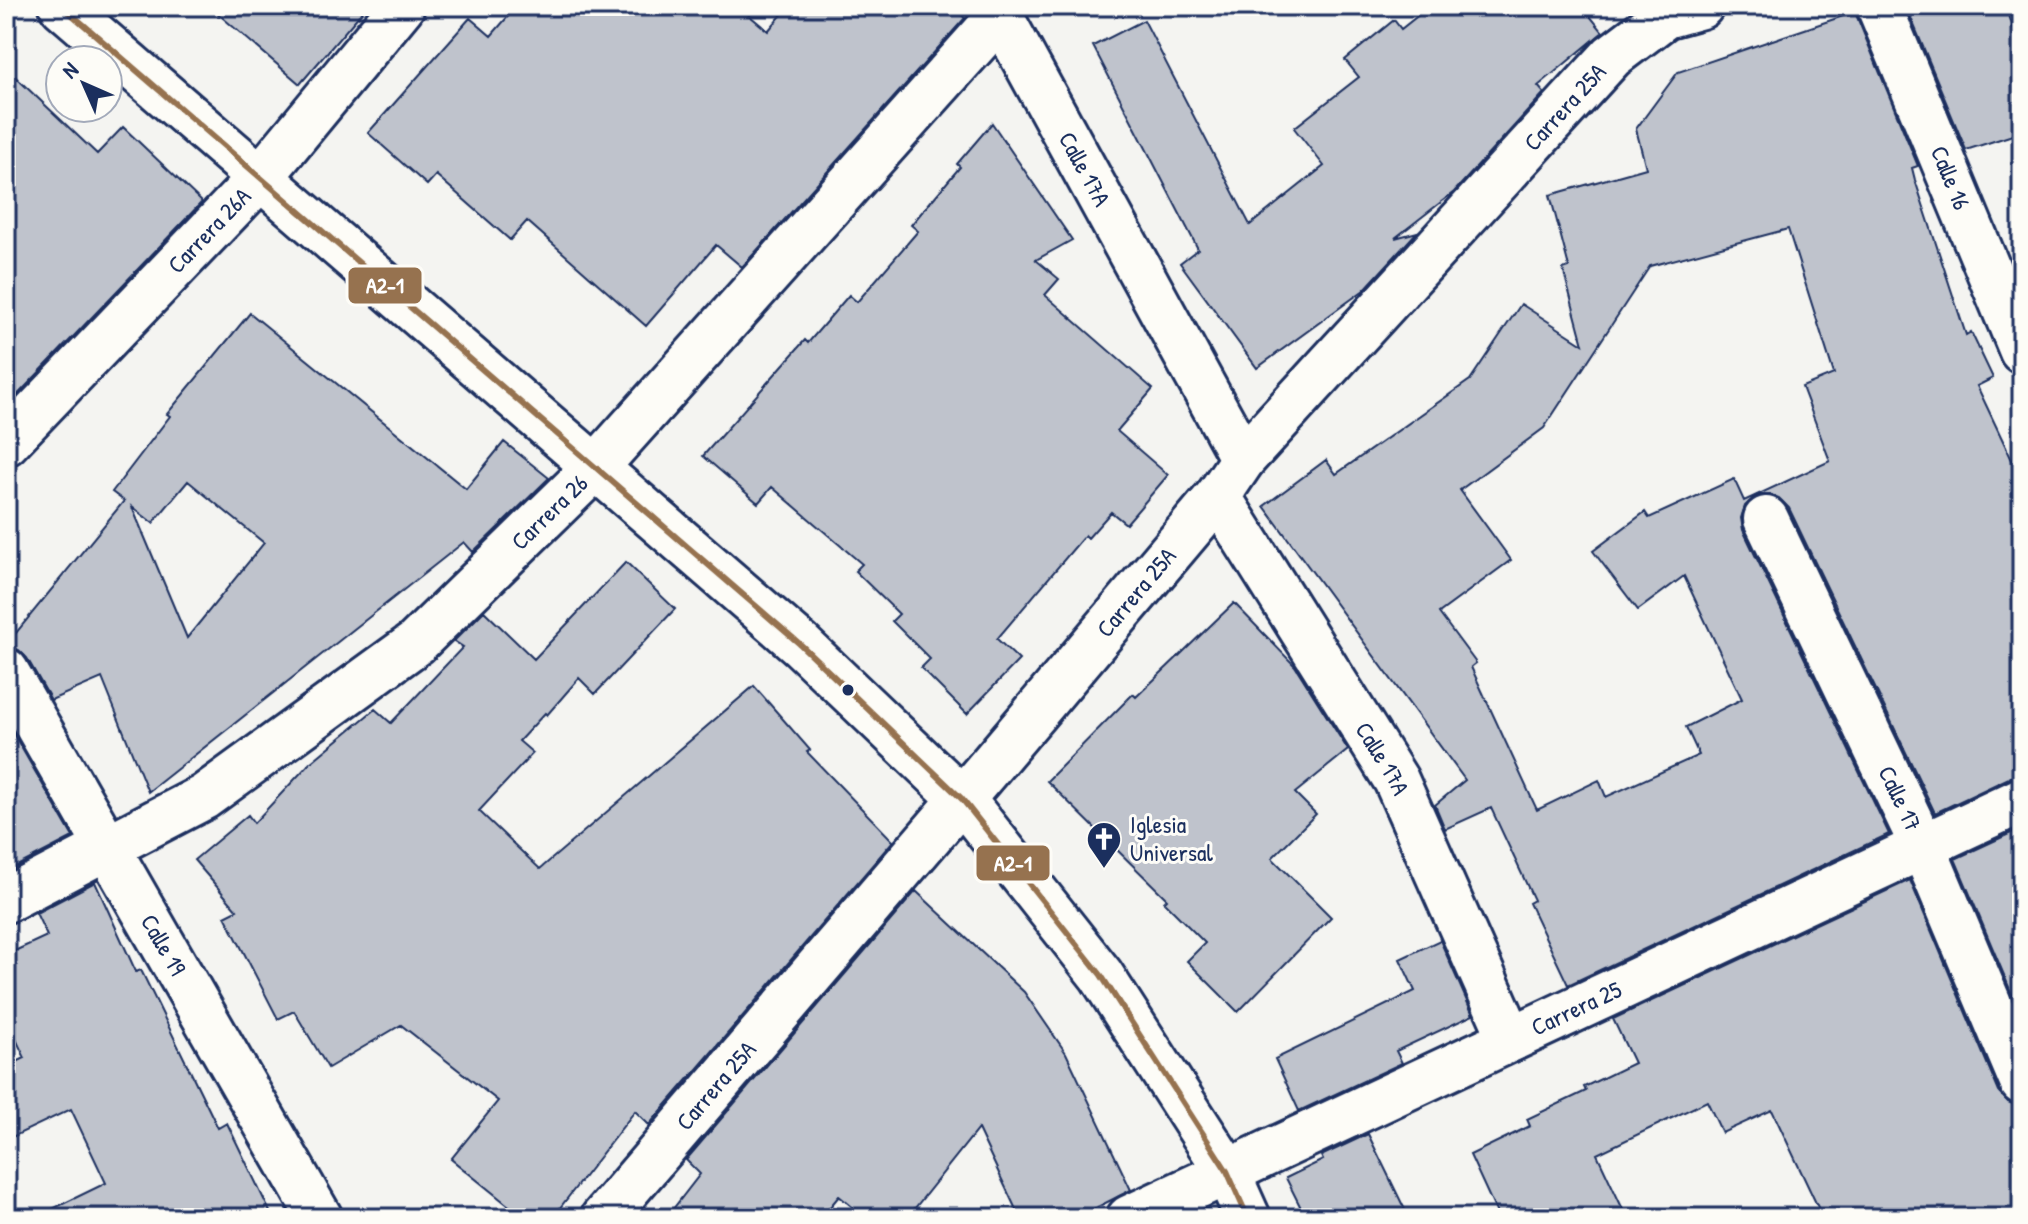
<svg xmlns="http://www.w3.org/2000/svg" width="2028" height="1224" font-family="'Patrick Hand',sans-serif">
  <rect width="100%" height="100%" fill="#f4f4f1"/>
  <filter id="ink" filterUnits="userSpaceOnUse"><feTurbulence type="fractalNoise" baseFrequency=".0125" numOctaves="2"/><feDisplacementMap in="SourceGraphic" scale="16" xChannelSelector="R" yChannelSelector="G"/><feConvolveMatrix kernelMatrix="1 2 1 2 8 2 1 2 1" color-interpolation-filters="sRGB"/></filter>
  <g filter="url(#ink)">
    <path fill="#bfc3cc" stroke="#1b2f5e" stroke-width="2" fill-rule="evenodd" d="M209 6H367L300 84Z
      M517 6H738L768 31 789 6H951L965 18 742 267 716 245 646 326 527 221 510 240 436 175 427 185 368 133 470 18 491 36Z
      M1430 6H1582L1603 32 1538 86 1544 93 1454 192 1395 238 1417 232 1364 290 1257 368 1180 263 1198 249 1093 46 1144 20 1250 225 1324 166 1294 128 1359 77 1345 60 1394 20 1401 29Z
      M1906 6H2006L2022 55V132L1966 150Z
      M1855 12 1918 166 1912 168 1915 180 1966 335 1971 332 1993 378 1977 386 2022 481V775L2011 777 1935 813 1789 508 1779 498 1769 494 1756 496 1745 506 1741 518 1743 530 1889 834 1568 985 1529 903 1534 900 1491 808 1445 829 1435 805 1465 780 1264 506 1326 460 1336 474 1470 380 1521 304 1583 344 1563 269 1569 267 1550 195 1646 168 1636 129 1678 72ZM1788 229 1834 374 1802 387 1830 461 1744 501 1734 479 1649 518 1645 512 1593 551 1638 610 1684 576 1742 699 1686 727 1699 755 1606 797 1599 780 1537 810 1471 667 1476 663 1439 613 1511 560 1460 490 1544 428 1650 266Z
      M6 68 97 154 123 127 202 202 6 407Z
      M992 123 1072 240 1036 260 1059 279 1045 295 1153 389 1117 431 1168 475 1126 524 1111 512 1088 538 1085 535 997 639 1019 660 967 714 921 668 930 659 892 621 899 614 855 571 862 564 772 487 758 503 703 456 805 340 808 343 849 295 857 302 918 231 911 225 960 167 957 164Z
      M250 313 466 489 504 442 549 478 473 552 464 542 148 792 102 678 51 700 27 658 19 650 6 645 124 501 112 492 170 416 167 414ZM188 481 264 543 187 638 132 507 153 523Z
      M626 562 675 609 595 694 579 678 547 715 545 713 519 741 533 753 479 811 540 869 754 686 810 750 807 752 893 841 649 1125 635 1111 552 1218H524L451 1159 498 1101 401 1025 328 1068 294 1011 278 1019 225 916 237 910 194 860 248 815 254 823 310 763 375 709 391 723 463 647 454 641 484 611 534 659Z
      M1234 603 1295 666 1348 750 1295 793 1316 814 1272 858 1331 917 1238 1012 1187 961 1205 943 1164 902 1167 899 1047 781 1133 694 1136 697Z
      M6 721 73 837 13 868 6 854Z
      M2022 828V1018L1955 859Z
      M1910 880 1999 1092 2008 1102 2022 1106V1218H1823L1772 1110 1722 1133 1707 1101 1597 1154 1627 1218H1499L1470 1155 1530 1126 1527 1119 1586 1091 1584 1087 1634 1063 1613 1019Z
      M95 882 136 972 141 970 218 1128 227 1123 273 1218H34L106 1183 71 1109 6 1140V1067L25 1058 6 1018V955L47 936 36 913Z
      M916 891 1024 992 1066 1053 1131 1190 1076 1218H1020L978 1129 907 1218H866L839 1196 821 1218H666L700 1174 686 1160Z
      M1440 940 1473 1015 1396 1051 1402 1063 1299 1111 1275 1059 1415 991 1400 959Z
      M1368 1134 1409 1218H1306L1286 1178 1323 1160 1321 1156Z"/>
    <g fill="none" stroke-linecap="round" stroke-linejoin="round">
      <g stroke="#1b2f5e" stroke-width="50">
        <g id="minor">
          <path id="s1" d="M995 6 1243 459"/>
          <path id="s2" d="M1879 6 2022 351"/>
          <path id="s3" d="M6 443 260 178 402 6"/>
          <path id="s4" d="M1218 496 1396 780 1511 1039"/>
          <path id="s5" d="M1766 519 1923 847 2022 1082"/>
          <path id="s6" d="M6 671 320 1218"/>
          <path id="s7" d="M6 900 204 797 416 643 596 467 1000 16"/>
          <path id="s8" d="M603 1218 985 772 1218 496 1243 459 1612 56 1665 16 1701 6"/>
          <path id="s9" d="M1129 1218 2022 800"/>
        </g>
      </g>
      <g stroke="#1b2f5e" stroke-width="50">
        <path id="major" d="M62 6 801 645 962 799 1101 975 1227 1171 1248 1218"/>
      </g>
      <use href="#minor" stroke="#fdfcf7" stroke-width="44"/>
      <use href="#major" stroke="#fdfcf7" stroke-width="44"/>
      <g stroke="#fdfcf7" stroke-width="12">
        <path id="bus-1" d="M62 6 801 645 962 799 1101 975 1227 1171 1248 1218"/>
      </g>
      <use href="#bus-1" stroke="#96724f" stroke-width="6"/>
    </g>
  </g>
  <defs>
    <g id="church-pin" transform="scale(1.8)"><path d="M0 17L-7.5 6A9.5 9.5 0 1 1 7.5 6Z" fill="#1b2f5e" stroke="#fdfcf7"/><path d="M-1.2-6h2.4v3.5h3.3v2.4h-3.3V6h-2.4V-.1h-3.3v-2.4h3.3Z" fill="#fff"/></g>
  </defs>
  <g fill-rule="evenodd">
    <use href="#church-pin" x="1104" y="839"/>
  </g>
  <circle fill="#1b2f5e" stroke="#fdfcf7" stroke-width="3" cx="848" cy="690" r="7"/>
  <g text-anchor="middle" stroke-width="6" stroke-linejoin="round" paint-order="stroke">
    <g font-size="24" fill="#1b2f5e" stroke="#fdfcf7">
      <text dy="8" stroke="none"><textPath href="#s8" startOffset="1470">Carrera 25A</textPath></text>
      <text dy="8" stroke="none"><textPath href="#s1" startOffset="186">Calle 17A</textPath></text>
      <text dy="8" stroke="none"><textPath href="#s2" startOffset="186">Calle 16</textPath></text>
      <text dy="8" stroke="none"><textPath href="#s3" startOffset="294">Carrera 26A</textPath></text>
      <text dy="8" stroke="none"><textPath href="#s7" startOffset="672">Carrera 26</textPath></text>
      <text dy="8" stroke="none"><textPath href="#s8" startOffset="822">Carrera 25A</textPath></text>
      <text dy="8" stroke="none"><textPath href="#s4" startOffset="310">Calle 17A</textPath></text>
      <text dy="8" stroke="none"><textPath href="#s5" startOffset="310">Calle 17</textPath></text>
      <text dy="8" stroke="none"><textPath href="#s6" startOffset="316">Calle 19</textPath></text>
      <text dy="8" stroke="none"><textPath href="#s9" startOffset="494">Carrera 25</textPath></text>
      <text dy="8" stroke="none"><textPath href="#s8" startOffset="174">Carrera 25A</textPath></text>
    </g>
    <g font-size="24" fill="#1b2f5e" stroke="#fdfcf7" text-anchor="start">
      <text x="1130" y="833">Iglesia<tspan x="1130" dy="28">Universal</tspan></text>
    </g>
  </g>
  <g stroke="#fdfcf7" stroke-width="3">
    <rect x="347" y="266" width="76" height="39" rx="8" fill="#96724f"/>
    <rect x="975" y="844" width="76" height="38" rx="8" fill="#96724f"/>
  </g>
  <g font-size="22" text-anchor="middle" font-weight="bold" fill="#fff">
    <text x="385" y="293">A2-1</text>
    <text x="1013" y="871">A2-1</text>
  </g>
  <rect width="2028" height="1224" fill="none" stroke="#fdfcf7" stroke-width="32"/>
  <rect x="16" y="16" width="1996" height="1192" fill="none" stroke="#1b2f5e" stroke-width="3" filter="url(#ink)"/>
  <g transform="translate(84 84) rotate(315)"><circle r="38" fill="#fdfcf7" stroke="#a3aaba" stroke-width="2"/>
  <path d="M0-6L14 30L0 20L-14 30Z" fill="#1b2f5e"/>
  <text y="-12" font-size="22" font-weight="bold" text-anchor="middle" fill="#1b2f5e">N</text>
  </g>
</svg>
